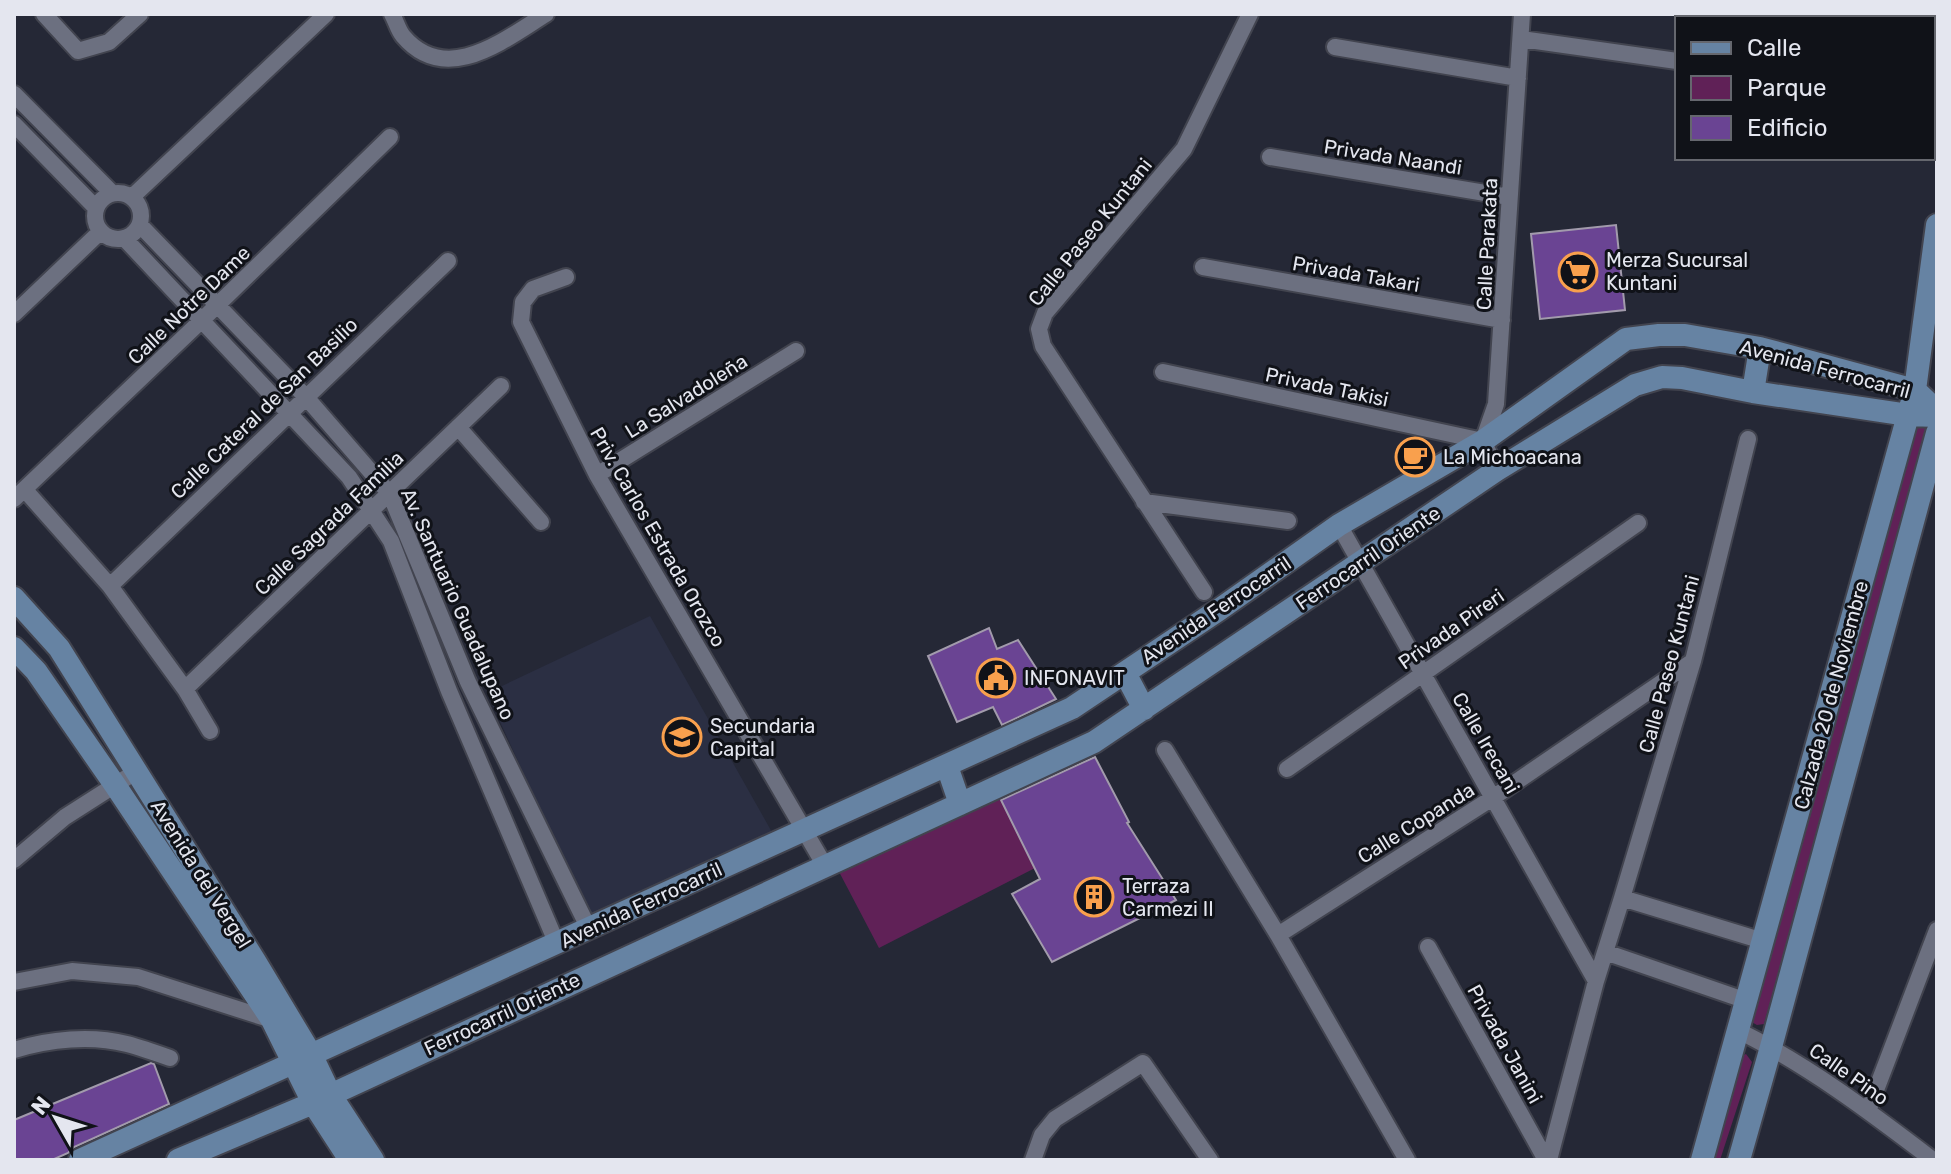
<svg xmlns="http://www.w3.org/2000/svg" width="1951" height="1174" font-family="Rubik,sans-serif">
  <rect width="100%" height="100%" fill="#252836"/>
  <path fill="#2b2f43" d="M650 616 773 834 591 922 487 693Z"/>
  <path fill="#602157" d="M1926 422 1932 431 1764 1024 1757 1025 1748 1020 1915 425Z
    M997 792 1035 868 879 948 836 866Z
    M1746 1054 1752 1062 1720 1160H1709L1738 1058Z"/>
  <path fill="#6a4493" stroke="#a29bac" stroke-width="2" d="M1616 225 1625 310 1540 319 1531 234Z
    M989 628 997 649 1018 640 1056 699 1002 725 993 707 957 722 928 656Z
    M1095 757 1129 822 1127 823 1176 900 1052 962 1012 894 1040 879 1001 800Z
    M151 1063 154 1064 169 1104 74 1147 68 1153 52 1160H14V1120Z"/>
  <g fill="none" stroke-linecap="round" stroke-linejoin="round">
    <g stroke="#42444f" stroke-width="20">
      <path id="street" d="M44 14 78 51 109 42 140 14
        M392 14C396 21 398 30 403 36 446 87 504 40 546 14
        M1821 18 1822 14
        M1521 39 1677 61
        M1335 47 1518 78
        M14 94 111 192
        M14 124 95 207
        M1270 157 1509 197
        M95 216a23 23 0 1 1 46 0a23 23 0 1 1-46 0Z
        M133 196 326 14
        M140 225 305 396 390 494 468 682 589 929
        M125 239 349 477 391 541 449 691 557 944
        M1203 267 1502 320
        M566 277 533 289 523 302 521 322 597 475 825 866
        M14 314 100 232
        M1163 372 1483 441
        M458 427 541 522
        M1497 470 1483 441 1496 404 1522 14
        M597 475 796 351
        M25 490 110 586 185 689 210 731
        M14 499 202 320 390 137
        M1144 502 1288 521
        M1339 525 1596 981
        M110 586 448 261
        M1204 592 1043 346 1039 329 1045 313 1184 149 1250 14
        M185 689 501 386
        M1165 750 1278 935 1407 1160
        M1287 769 1638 523
        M14 860 65 817 137 771
        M1622 898 1763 941
        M1278 935 1494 797 1693 661
        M1428 947 1546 1160
        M1605 952 1747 1001
        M14 982 72 971 138 977 272 1020
        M1737 1030C1808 1065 1870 1112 1933 1160
        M14 1050C50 1039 91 1035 127 1044 142 1048 156 1053 170 1058
        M1868 1111 1937 930
        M1033 1160 1042 1135 1055 1119 1143 1063 1210 1160
        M1549 1160 1596 981 1622 898 1693 661 1748 439"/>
    </g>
    <g stroke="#42444f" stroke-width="26">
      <path id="secondary" d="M1753 392 1760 348
        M14 598 59 648 255 961 312 1056 330 1094 373 1160
        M14 648 36 671 115 785 272 1020 313 1103 350 1160
        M1125 673 1144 709
        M947 766 960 804
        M80 1160 1072 708 1220 609 1339 525 1483 441 1626 339 1659 335H1685L1760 348 1915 390 1937 411
        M178 1160 313 1103 1094 742 1497 470 1635 385 1662 377 1682 378 1753 392 1908 415 1937 416
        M1702 1160 1915 390 1937 225
        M1739 1160 1771 1047 1937 433"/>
    </g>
    <use href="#street" stroke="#6c7080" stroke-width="16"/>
    <use href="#secondary" stroke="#6683a3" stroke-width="22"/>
  </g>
  <defs>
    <g id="supermarket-ring" transform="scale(2)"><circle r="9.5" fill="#101218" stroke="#f9a04d" stroke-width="1.5"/><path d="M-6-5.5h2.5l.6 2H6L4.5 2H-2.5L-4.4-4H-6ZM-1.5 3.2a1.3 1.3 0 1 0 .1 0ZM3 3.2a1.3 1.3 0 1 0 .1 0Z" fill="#f9a04d"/></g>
    <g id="cafe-ring" transform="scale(2)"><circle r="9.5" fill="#101218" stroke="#f9a04d" stroke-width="1.5"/><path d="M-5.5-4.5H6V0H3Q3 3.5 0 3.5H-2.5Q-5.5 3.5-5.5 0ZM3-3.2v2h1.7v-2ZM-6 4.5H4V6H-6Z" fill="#f9a04d"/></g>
    <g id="civic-ring" transform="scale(2)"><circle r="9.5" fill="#101218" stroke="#f9a04d" stroke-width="1.5"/><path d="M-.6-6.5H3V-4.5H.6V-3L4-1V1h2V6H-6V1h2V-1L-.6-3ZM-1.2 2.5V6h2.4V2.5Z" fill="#f9a04d"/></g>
    <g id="school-ring" transform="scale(2)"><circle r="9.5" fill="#101218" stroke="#f9a04d" stroke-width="1.5"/><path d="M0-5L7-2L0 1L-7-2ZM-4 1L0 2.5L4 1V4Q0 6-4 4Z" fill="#f9a04d"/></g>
    <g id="building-ring" transform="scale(2)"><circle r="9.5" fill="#101218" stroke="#f9a04d" stroke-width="1.5"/><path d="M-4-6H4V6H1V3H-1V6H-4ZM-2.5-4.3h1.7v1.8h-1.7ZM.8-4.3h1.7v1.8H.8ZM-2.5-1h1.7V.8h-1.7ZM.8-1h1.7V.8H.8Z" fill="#f9a04d"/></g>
  </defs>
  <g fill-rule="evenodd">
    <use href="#supermarket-ring" x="1578" y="272"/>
    <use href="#cafe-ring" x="1415" y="457"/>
    <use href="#civic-ring" x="996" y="678"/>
    <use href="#school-ring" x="682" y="737"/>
    <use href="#building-ring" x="1094" y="897"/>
  </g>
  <g text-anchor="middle" stroke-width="6" stroke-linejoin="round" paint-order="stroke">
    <g font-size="20" fill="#e4e6ef" stroke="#101218">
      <text transform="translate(1393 157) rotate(9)" y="7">Privada Naandi</text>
      <text transform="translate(1090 232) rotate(-51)" y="7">Calle Paseo Kuntani</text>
      <text transform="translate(1487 244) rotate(-87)" y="7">Calle Parakata</text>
      <text transform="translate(1356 274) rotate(10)" y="7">Privada Takari</text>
      <text transform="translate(189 305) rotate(-44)" y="7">Calle Notre Dame</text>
      <text transform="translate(1825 369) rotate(15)" y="7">Avenida Ferrocarril</text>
      <text transform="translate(1327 387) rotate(12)" y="7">Privada Takisi</text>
      <text transform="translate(686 396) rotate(-32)" y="7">La Salvadoleña</text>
      <text transform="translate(264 408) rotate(-44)" y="7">Calle Cateral de San Basilio</text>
      <text transform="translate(329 523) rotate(-44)" y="7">Calle Sagrada Familia</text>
      <text transform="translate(658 537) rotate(60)" y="7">Priv. Carlos Estrada Orozco</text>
      <text transform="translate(1368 558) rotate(-34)" y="7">Ferrocarril Oriente</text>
      <text transform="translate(458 604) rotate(66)" y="7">Av. Santuario Guadalupano</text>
      <text transform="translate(1216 610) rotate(-34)" y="7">Avenida Ferrocarril</text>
      <text transform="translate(1451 629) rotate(-35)" y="7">Privada Pireri</text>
      <text transform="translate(1669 664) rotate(-75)" y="7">Calle Paseo Kuntani</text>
      <text transform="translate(1831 695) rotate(-75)" y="7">Calzada 20 de Noviembre</text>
      <text transform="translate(1486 743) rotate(60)" y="7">Calle Irecani</text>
      <text transform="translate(1416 823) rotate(-32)" y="7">Calle Copanda</text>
      <text transform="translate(201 874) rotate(58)" y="7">Avenida del Vergel</text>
      <text transform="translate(641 905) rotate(-25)" y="7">Avenida Ferrocarril</text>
      <text transform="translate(502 1014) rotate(-25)" y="7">Ferrocarril Oriente</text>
      <text transform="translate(1505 1044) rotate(61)" y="7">Privada Janini</text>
      <text transform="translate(1849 1074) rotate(35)" y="7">Calle Pino</text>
    </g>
    <g font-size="20" fill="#e4e6ef" stroke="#101218" text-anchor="start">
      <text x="1606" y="267">Merza Sucursal<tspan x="1606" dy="23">Kuntani</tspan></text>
      <text x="1443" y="464">La Michoacana</text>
      <text x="1024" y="685">INFONAVIT</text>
      <text x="710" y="733">Secundaria<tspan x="710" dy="23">Capital</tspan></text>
      <text x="1122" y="893">Terraza<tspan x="1122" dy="23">Carmezi II</tspan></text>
    </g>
  </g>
  <rect width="1951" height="1174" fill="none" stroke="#e4e6ef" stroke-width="32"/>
  <rect x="1675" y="16" width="260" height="144" fill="#101218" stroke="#65676e" stroke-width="2"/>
  <rect x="1691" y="42" width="40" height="12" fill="#6683a3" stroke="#65676e" stroke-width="2"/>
  <text x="1747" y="56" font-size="24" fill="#e4e6ef">Calle</text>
  <rect x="1691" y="76" width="40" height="24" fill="#602157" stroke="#65676e" stroke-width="2"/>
  <text x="1747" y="96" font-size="24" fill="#e4e6ef">Parque</text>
  <rect x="1691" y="116" width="40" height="24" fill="#6a4493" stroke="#65676e" stroke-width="2"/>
  <text x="1747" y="136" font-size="24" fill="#e4e6ef">Edificio</text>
  <g transform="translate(56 1118) rotate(309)" stroke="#101218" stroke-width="6" paint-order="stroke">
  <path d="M0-6L14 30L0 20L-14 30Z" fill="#e4e6ef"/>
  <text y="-12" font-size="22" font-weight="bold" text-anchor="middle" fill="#e4e6ef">N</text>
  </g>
</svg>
